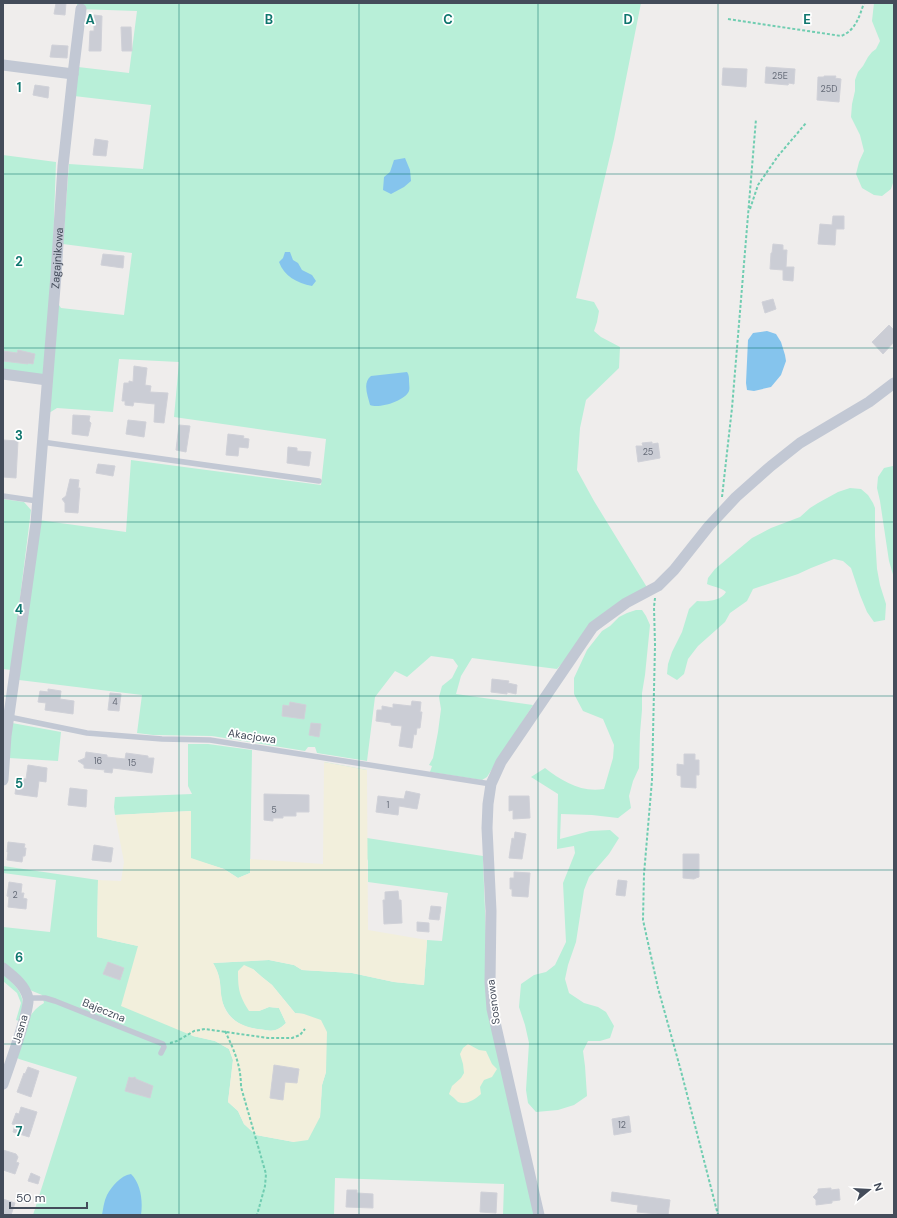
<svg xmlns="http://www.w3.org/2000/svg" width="897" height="1218" font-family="'DM Sans',sans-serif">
  <rect width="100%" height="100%" fill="#efedec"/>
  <path fill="#b8efd8" d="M77 3H641L614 139 576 298 594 302 599 311 597 322 594 331 601 337 620 347 619 368 586 400 580 428 577 470 594 501 648 589 576 648 557 669 472 658 461 676 456 694 533 705 487 777 482 780 430 772 432 766 429 765 433 758 438 732 441 709 439 697 442 686 452 678 458 666 453 659 431 656 407 677 395 671 375 697 367 761 317 753 315 747H308L305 751 212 736 153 735 137 733 142 695 19 680 38 520 126 532 131 460 321 485 326 439 174 417 179 362 119 359 113 412 57 408 49 413 57 302 61 308 124 315 132 253 63 244 69 164 143 169 151 105 74 96 78 67 129 73 137 11 77 9Z
    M874 3H894V180L891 189 882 196 874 195 862 188 856 174 859 162 864 151 860 135 851 117 852 104 855 91V80L858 72 863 66 868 57 872 52 876 49 880 41 872 21Z
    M3 155 56 162 52 277 42 384 3 379Z
    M893 466 894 467V578L889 561 880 501 877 488 878 477 884 468Z
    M850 488 861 489 868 495 873 503 875 508V536L877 569 880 585 886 604 885 620 874 622 867 612 860 595 851 568 843 561 834 559 811 568 798 574 753 589 747 601 730 613 725 622 698 646 688 659 684 674 677 680 667 674 668 664 672 652 682 632 689 609 697 601C707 602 721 601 726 592 720 587 713 587 707 584L708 578 715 569 752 538 771 528 800 517 810 508 818 503 838 492Z
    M3 499 24 502 31 510 11 670 3 669Z
    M636 610H642L646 616 650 625 645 675 642 693V710L640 733 639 768 633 781 629 796 631 808 618 818 592 815 561 814 560 839 590 831 610 830 619 838 609 854 589 877 584 890 576 942 568 965 565 979 569 993 584 1003 598 1007 606 1012 614 1026 610 1038 600 1041H588L583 1051 585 1066 587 1096 574 1105 558 1110 536 1112 528 1103 526 1090 529 1043 525 1025 519 1007 521 984 534 975 546 972 555 965 566 942 563 883 575 853 574 846 557 849 558 794 531 777 545 768C562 781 581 793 604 789L613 758 614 745 603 719 583 711 574 694V678L587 650 602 631 610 626 619 617 627 613Z
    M12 723 61 732 58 761 9 758Z
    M188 744H208L252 750 250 873 238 878 224 869 191 859V811L115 815 114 807 115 797 192 794 188 786Z
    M324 762 367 770V838L483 856C484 896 487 937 486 978L535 1215H503L504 1184 335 1178 334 1215H33L77 1077 19 1059 16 1057C22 1038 25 1013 44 1003L42 995 30 990 3 963V927L50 932 56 880 3 873V866L98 880 97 937 138 946 193 1036 215 1041 229 1049 233 1060 228 1102 238 1111 244 1124 256 1135 294 1142 320 1117 322 1085 326 1072 304 1014 295 1013 272 985 262 977 253 969 259 1011 269 1007 279 1008 286 1023C276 1033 272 1031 258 1029 240 1027 228 1019 222 1001 220 993 221 985 219 977 218 972 215 967 213 963L269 960 294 965 302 970 352 973 394 982 424 985 427 940 442 941 447 898 448 893 368 882V861Z
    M3 974C12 982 23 991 23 1005 23 1010 20 1016 19 1021L16 1020 21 1003 17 993 3 981Z"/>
  <path fill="#f2efdc" d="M324 762 367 770 368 930 427 940 424 985 394 982 352 973 302 970 294 965 269 960 213 963C215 966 217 970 218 974 221 982 220 991 222 999 225 1018 240 1026 257 1029 272 1031 275 1033 286 1023L279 1008 269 1007 259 1011H249C239 995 238 989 238 971L244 965 253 969 262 977 272 985 295 1013 304 1014 321 1020 327 1032 326 1072 322 1085 320 1117 308 1140 294 1142 256 1135 244 1124 238 1111 228 1102 233 1060 229 1049 215 1041 193 1036 121 1006 138 946 97 937 98 880 121 881 124 862 115 815 191 811V858L224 869 238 878 250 873V859L323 864Z
    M468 1044 479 1050 486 1051 492 1064 497 1069 492 1077 484 1080 480 1087 481 1094C474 1100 467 1105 458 1102L454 1098 449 1094 452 1086 461 1078 464 1073 463 1064 460 1054 463 1048Z"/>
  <path fill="#85c4ed" d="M405 158 410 170 411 181 404 187 391 194 383 190 384 177 390 172 394 160Z
    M285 252H290L293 260 298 263 302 270 312 275 316 281 312 286C297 283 284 276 279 262L283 258Z
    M767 331 776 334 781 342 785 355 786 361 781 375 771 387 754 391 747 390 746 383 748 340 753 333Z
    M407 372C409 375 409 377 409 381 409 384 410 388 409 391 405 401 379 409 370 405 368 396 362 383 371 376Z
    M131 1174C141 1184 143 1201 141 1215H102C103 1209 104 1201 107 1195 112 1186 120 1176 131 1174Z"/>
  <path fill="#cbcdd5" stroke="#d0d1d8" d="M56 3H66L65 15 54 14Z
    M94 15 102 16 101 51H89L90 31H94Z
    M121 27H131L132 51H122Z
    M52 45 68 46 67 58 50 57Z
    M766 67 795 69 794 84 789 83 788 85 765 83Z
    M723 68 747 69 746 87 722 85Z
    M824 76H836L835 78 841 79 839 102 817 100 818 77H824Z
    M35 85 49 87 48 98 33 95Z
    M95 139 108 141 106 156 93 155Z
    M833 216H844V229H836L835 245 818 244 820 224 832 225Z
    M773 244 783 245V250H787L786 267H794L793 281 783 280V270L770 269 771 253H772Z
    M103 254 124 256 123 268 101 265Z
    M773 299 776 309 765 313 762 302Z
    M889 325 894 330V342L883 354 872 342Z
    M18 350 35 354 33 364 28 363V364L3 361V351L17 353Z
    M134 366 147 368 145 385 151 386 150 392 168 393 164 423 154 422 155 404 134 402 133 406 125 405V401H122L124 383H129V381L133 382Z
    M73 415 90 416 89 421 91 423 88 436 72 434Z
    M128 420 146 422 144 437 126 434Z
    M179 425 190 426 186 452 176 450Z
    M228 434 244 436 243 438 249 439 248 448 239 447 238 456 226 455Z
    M3 440 18 441 16 478 3 477Z
    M652 442V444L658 443 660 458 638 462 636 446H643L642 443Z
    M288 447 297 448V451L311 452 309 466 287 463Z
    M98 464 115 466 113 476 96 473Z
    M70 479 79 480 78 488H80L78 513 65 512V503L62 499 66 496Z
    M492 679 509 681 508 683 517 685 516 694 507 692V694L491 692Z
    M48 689 61 691 60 699 74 701 73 714 45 710 46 703 38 702 40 691 48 692Z
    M110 693 121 694 119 711 108 710Z
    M412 701 421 702 420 712H422L420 728H417L416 735 414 734 412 748 399 746 402 726 391 725V723L376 721 377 710H382V706L393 708V704L411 706Z
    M290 702 306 705 304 719 282 716 283 705 289 706Z
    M311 723 321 724 319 737 309 735Z
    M86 752 107 755V757L125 759 126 753 148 756V758H154L152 773 113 768 112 773 104 772 105 770 84 768V765L78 761 85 758Z
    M684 754H695V760H699V775H696V788L681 787V776L677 775V764L684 765Z
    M28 765 47 768 46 782 39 781 37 797 15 794 17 778 26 779Z
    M70 788 87 790 86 807 68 805Z
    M406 791 420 794 417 809 399 806 398 815 376 812 378 796 404 799Z
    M264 794 309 795V812H296V816H283V818H273V821L264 820Z
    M509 796H529L530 818 513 819V810L509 811Z
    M515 832 526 834 522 859 509 858 512 838 514 839Z
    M8 842 25 844 24 848H26L25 856H23L22 862 7 860 8 852H7Z
    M94 845 113 848 111 862 92 860Z
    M683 854H699V877L696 878 694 879 683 878Z
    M514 872 530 873 528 897 512 896V889H510V878H514Z
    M618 880 627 881 625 896 616 895Z
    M9 882 22 884 21 893H24L23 898 27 899 26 909 8 907 9 897 7 896Z
    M398 891 399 900H401L402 923 384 924 383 900H385V892Z
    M431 906 441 907 439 920 429 919Z
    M417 922 429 923V932L417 931Z
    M108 962 124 968 120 980 103 974Z
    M274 1065 299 1069 297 1083 285 1082 283 1100 270 1098Z
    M28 1067 39 1071 31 1097 17 1092 24 1073 25 1074Z
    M129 1077 132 1078 135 1077 136 1079 153 1086 150 1098 125 1091Z
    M21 1107 37 1112 29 1137 13 1132 15 1125 12 1124 16 1113 19 1114Z
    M629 1116 631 1132 614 1135 612 1119Z
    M3 1150 16 1154 18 1157 16 1162 19 1163 15 1174 3 1170Z
    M31 1173 40 1177 38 1184 28 1181Z
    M831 1188V1190L839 1189 840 1200 832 1201V1203L816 1205V1200L813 1197 818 1192V1189Z
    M347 1190H357V1193L373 1194V1208L346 1207Z
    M481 1192 497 1193 496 1213 480 1212Z
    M612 1192 670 1200 668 1215 637 1212 638 1205 611 1201Z
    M3 1199 15 1203 11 1215H3Z"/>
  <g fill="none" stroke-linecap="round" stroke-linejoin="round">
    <path stroke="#70cdb1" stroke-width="2" stroke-dasharray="3 2" stroke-linecap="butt" d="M728 19 841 36C856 30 859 17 864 3
      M750 209 758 185 778 156 806 123
      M722 497 732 408 756 119
      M655 598 654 607 655 645 652 780 644 874 643 920 658 988 681 1071 718 1215
      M225 1031C234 1050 241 1065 241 1087L266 1174 265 1186 257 1215
      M170 1043 177 1041 194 1031 205 1029 268 1038H292L300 1035 305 1029"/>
    <path stroke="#c2c8d4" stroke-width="5.5" d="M42 442 319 481
      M3 496 37 501
      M9 717 87 733 162 739 210 740 491 784
      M27 998H45L55 1001 163 1044 164 1047 161 1053"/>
    <g stroke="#c2c8d4" stroke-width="11">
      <path d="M3 65 73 74"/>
      <path d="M3 374 47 380"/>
      <path id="s1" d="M3 780 6 736 36 523 56 275 63 166 73 74 81 9"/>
      <path d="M3 968C13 976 25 985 28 998 30 1010 8 1069 3 1084"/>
      <path d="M539 1215 492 1009 490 982 491 911 487 828 488 804 491 784 501 762 593 627 626 603 658 586 674 570 709 526 736 497 771 466 800 443 869 402 894 383"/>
    </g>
  </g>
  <path fill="none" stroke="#0f766e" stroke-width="1" stroke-opacity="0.55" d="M179 3V1215M359 3V1215M538 3V1215M718 3V1215M3 174H894M3 348H894M3 522H894M3 696H894M3 870H894M3 1044H894"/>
  <g text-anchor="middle" stroke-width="3.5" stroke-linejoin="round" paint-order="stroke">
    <g font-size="9" fill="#666c79">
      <text x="780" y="79">25E</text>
      <text x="829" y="92">25D</text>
      <text x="648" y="455">25</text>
      <text x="115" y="705">4</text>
      <text x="98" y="764">16</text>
      <text x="132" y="766">15</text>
      <text x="388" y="808">1</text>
      <text x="274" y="813">5</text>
      <text x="15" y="898">2</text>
      <text x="622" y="1128">12</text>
    </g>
    <g font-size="11" fill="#444c5a" stroke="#fff">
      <text dy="4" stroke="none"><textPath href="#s1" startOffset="525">Zagajnikowa</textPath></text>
      <text transform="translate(252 736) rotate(8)" y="4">Akacjowa</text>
      <text transform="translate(493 1002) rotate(-97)" y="4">Sosnowa</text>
      <text transform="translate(104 1010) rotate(22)" y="4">Bajeczna</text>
      <text transform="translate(20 1029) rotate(-73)" y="4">Jasna</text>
    </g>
  </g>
  <g font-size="13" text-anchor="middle" font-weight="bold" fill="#0f766e" stroke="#fff" stroke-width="3.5" stroke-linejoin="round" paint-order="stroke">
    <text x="90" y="24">A</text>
    <text x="269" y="24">B</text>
    <text x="448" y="24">C</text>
    <text x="628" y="24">D</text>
    <text x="807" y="24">E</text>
    <text x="19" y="92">1</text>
    <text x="19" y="266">2</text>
    <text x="19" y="440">3</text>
    <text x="19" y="614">4</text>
    <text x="19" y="788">5</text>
    <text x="19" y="962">6</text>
    <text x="19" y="1136">7</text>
  </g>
  <rect width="897" height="1218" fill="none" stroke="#444c5a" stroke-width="8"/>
  <g transform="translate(869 1190) rotate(72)" stroke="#ffffff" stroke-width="3" paint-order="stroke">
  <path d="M0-3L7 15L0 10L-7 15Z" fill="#444c5a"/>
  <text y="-6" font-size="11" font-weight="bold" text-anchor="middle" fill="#444c5a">N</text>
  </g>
  <path d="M10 1202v6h77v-6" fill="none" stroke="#444c5a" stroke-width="2"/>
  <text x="16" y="1202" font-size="12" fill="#444c5a" stroke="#ffffff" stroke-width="3" paint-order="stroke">50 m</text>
</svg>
